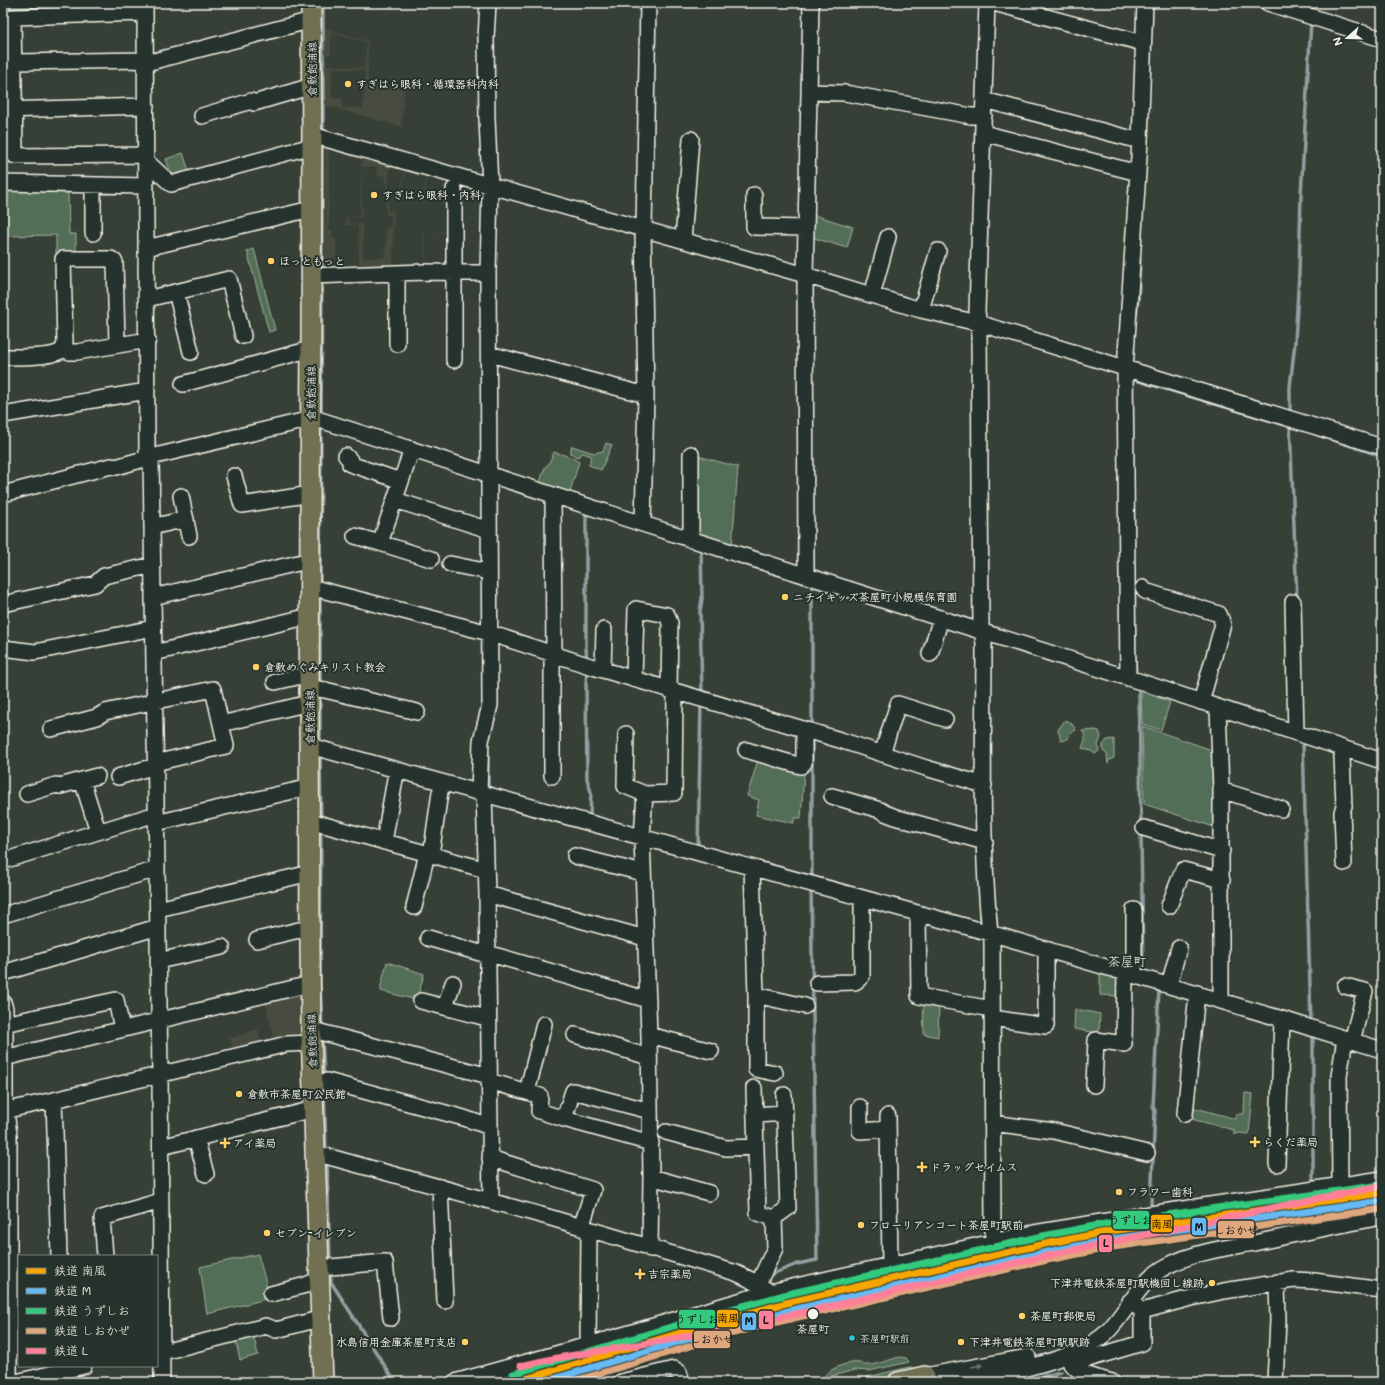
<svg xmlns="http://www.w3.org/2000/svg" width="1385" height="1385" font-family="Mali,'Klee One',sans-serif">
  <rect width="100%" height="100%" fill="#374036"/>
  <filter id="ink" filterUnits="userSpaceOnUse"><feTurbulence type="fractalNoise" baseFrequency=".025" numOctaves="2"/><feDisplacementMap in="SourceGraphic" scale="8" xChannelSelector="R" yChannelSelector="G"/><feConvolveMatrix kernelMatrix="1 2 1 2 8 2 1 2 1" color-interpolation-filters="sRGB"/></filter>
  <g filter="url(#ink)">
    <path fill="#474c3f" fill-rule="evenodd" d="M325 28 368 41V79L404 89 402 127 325 105ZM331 33 366 42 365 68 327 65 326 55H331ZM333 68 365 70 363 108H342V98H331Z
      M325 145 407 171 401 192 424 198 426 175 449 182V233H425L426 268 325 271ZM329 150 362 159 360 216 346 217V225H358L359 267 328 268V259L336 258V238H332V230H329ZM362 167H377V176H386V215H391V227L386 228V251L385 252 384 258H363V224L348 223V217H362ZM389 167 405 172 400 192 425 199 427 176 448 182 449 232 424 233 425 266 393 267 394 211 388 210Z
      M303 991 304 1031 298 1036 275 1042 264 998Z
      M258 1029 261 1045 233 1052 230 1038 246 1034V1032Z"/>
    <path fill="#526e56" stroke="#a3b09f" d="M11 3H44V12L11 13Z
      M183 153 190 174 172 176 166 159Z
      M68 188 69 234H76V256H56V235L3 236V189Z
      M814 215 853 227 847 248 814 238Z
      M254 249 275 330 269 332 247 251Z
      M606 443 612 445 601 470 589 465 591 456 583 453 578 457 570 453 572 446 594 453 603 451Z
      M554 452 571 457 579 462 569 495 539 485 545 467 548 465Z
      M698 456 738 467 732 547 697 535Z
      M1141 691 1170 702 1161 730 1142 724Z
      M1065 720 1072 724 1076 730 1070 733 1068 739 1061 741 1058 730Z
      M1142 726 1215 751 1217 828 1144 804Z
      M1095 730 1099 731 1101 737 1098 745 1099 751 1095 754 1091 751 1082 748C1084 741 1088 738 1082 731Z
      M1114 739V758L1109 760 1108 764 1107 754 1103 751V745L1107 740Z
      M758 760 804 774 801 818H794V823L756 815 759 800 747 796Z
      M387 962 424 974 417 1000 381 991V985Z
      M1100 973 1119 979V996L1100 995Z
      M923 1001 939 1004 938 1037 924 1034Z
      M1075 1009 1100 1014 1099 1033 1074 1029Z
      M1245 1093 1253 1094 1249 1134 1239 1133 1234 1135V1130L1191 1119 1192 1107 1236 1119V1114H1244Z
      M258 1254 270 1298 207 1314 200 1267Z
      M253 1333 258 1355 240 1360 235 1337Z
      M900 1357 906 1358 909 1362 869 1371 855 1370 824 1378 823 1377C831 1368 848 1361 860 1363 865 1364 861 1365 866 1365 876 1366 890 1359 900 1357Z
      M909 1367H912L914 1370 911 1375 881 1382H848Z"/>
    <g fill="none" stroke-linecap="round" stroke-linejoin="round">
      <path stroke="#919fa2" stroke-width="3.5" d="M323 3V132
        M1249 3 1266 8
        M322 272V145
        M1136 316 1138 301 1140 260
        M1132 379 1286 425
        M321 413 322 280
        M1290 414V387L1295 342 1299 274 1301 195 1311 20
        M1290 425 1297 601
        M1315 434 1382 456
        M154 435 155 451
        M586 513V648L587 662
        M701 549 702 599 700 611 702 695
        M320 586 321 428
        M1135 657 1136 677
        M587 670 586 684 587 779 591 792 590 814
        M320 686V594
        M1139 689 1143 973
        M320 694V746
        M812 728V582
        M812 736V880
        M1301 738 1303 742 1311 1023
        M320 752 321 820
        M488 753V788
        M321 828 320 984 322 1027
        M698 846 701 703
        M981 906V926
        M322 1036 324 1077
        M1313 1038V1181
        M324 1086 326 1151
        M327 1160 330 1263
        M1151 1204 1155 1111 1153 1106 1159 989
        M331 1272V1282L395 1382
        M770 1275 797 1264 817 1260 811 888
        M521 1371 546 1366 606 1348
        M1019 1382 1061 1372"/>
      <g stroke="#f4f1e8" stroke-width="18">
        <path id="minor" d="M145 3 147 453 151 457 160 1074 162 1382
          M987 3 977 311 979 328 981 631 983 636 984 643C984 740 980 837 990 933L992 938 993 1242
          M994 3 1143 43
          M1268 3 1382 39
          M145 13 13 17 15 156 145 155
          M154 61 312 20
          M14 62 146 60
          M809 92 845 93 971 116H984
          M984 100 1140 141
          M3 110 146 106
          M202 116 251 101 254 103 312 86
          M983 133 1138 173
          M312 135 805 275 921 310 978 323 1382 447
          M145 160 171 184 312 146
          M3 183 145 186
          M754 195V227L806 228
          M643 229 646 395 643 524
          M644 229 648 3
          M93 233V185
          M683 240 691 139
          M146 248 311 209
          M397 273V344
          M311 276 425 272 488 273
          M176 292 191 352
          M872 295 888 237
          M147 299 229 279 243 336
          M921 310 938 251
          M63 349 70 352H77L148 340
          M489 354 646 395
          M3 357C15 357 56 358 63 349 64 347 64 345 65 343L63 259H111L115 262 117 344
          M454 360V189
          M183 384 311 349
          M3 415 147 391
          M412 449 380 543 431 559
          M691 454V540
          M346 456 350 460V464L401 481
          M234 476 242 505 311 494
          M3 494 111 466 116 467 151 457 311 419H317L646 525 1138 681 1382 761
          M553 495 554 655
          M181 496 189 536
          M395 500 489 530
          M152 526 160 525 186 519
          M355 536 380 543
          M450 564 489 572
          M806 576 805 275 811 3
          M310 587 489 633 590 666 840 740 926 768 984 785
          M1143 588 1145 591 1219 614 1223 624 1201 702
          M153 597 311 560
          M1293 602 1296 733
          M3 604 95 584 104 576 153 565
          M3 648 35 652 153 628
          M154 653 310 616
          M552 654V776
          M930 654 941 618
          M603 670 604 630
          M1128 678 1125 369 1140 141 1145 3
          M634 679 636 609 667 615 670 623 669 690
          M275 682 310 674
          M310 688 325 690 417 712
          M1218 708 1221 790V1000
          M221 724 309 703
          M51 729 97 717 105 712 213 689 226 746 155 763
          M626 734 625 786 645 794
          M310 746 990 933 1282 1019 1382 1050
          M1343 748 1342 757 1344 806 1342 812 1344 863
          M746 750 801 766 804 763V730
          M882 754 898 704 945 719
          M118 777 155 766
          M82 780 98 831
          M1221 790 1281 809
          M479 792 481 741 490 705 488 273 490 186 487 119 486 38 488 3
          M484 793 487 894 491 1201
          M27 794 56 785 60 786 97 776
          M832 796 880 810 885 813 898 818 985 842
          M310 821 486 870
          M156 823 310 787
          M1144 828 1222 851
          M384 842 395 779
          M431 855 440 792
          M575 856 643 873
          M3 861 156 814
          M752 868 756 995V1069L775 1073
          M487 894 645 938
          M1169 906 1183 870 1222 880
          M414 907 427 854
          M158 909 310 873
          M918 914 919 996 992 1009
          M3 915 157 869
          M428 938 487 955
          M257 940 299 930 310 932
          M487 953 648 1000
          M158 961 222 947
          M3 973 158 927
          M1134 975V910
          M817 983 855 982 859 979 862 976V898
          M1169 985 1179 948
          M1345 986 1365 991 1352 1041
          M756 995 805 1006
          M421 1001 483 1017H488
          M3 1002 5 1009V1103L9 1135V1382
          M445 1007 453 983
          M992 1018 1046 1026V958L1049 950
          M4 1024 116 1000 122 1029
          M311 1032 318 1031 324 1033 489 1076
          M575 1035 649 1057
          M649 1035 711 1051
          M4 1058 310 984
          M489 1081 527 1092 544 1024
          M313 1084 327 1081 464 1118 490 1127
          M1094 1085 1096 1040 1124 1044 1125 972
          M754 1088 758 1213 774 1218 775 1248 758 1284
          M527 1092 540 1096 539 1111 564 1119 573 1091 650 1111
          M54 1100 59 1256
          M860 1107V1131L888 1129
          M3 1111 54 1100 287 1044 312 1043
          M1185 1114 1197 993
          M755 1115 785 1113
          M888 1116 890 1265
          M564 1119 651 1143
          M992 1123 1054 1131 1147 1153
          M666 1132 726 1148 756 1147
          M196 1138 206 1174
          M161 1147 314 1109
          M315 1153 548 1217 736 1273 749 1279 770 1292
          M490 1158 593 1190 581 1228
          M1277 1164 1282 1019
          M651 1177 709 1193
          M1340 1186 1339 1076 1345 1039
          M440 1187 445 1301
          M774 1218 788 1208 784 1095
          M650 1249 651 1177 649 1035 642 837 645 794 674 793 675 692
          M105 1256 102 1218 154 1203H161
          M320 1268 385 1262 391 1318
          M271 1294 306 1285 320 1279
          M1130 1301 1142 1311 1187 1299 1224 1291 1294 1280 1314 1281 1382 1290
          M588 1345 589 1230
          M162 1351 171 1350 266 1326 276 1330 311 1321 321 1322
          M1068 1357C1075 1375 1095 1377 1112 1382
          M1071 1364 1142 1343V1311
          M925 1376 1028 1357
          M16 1382 84 1366
          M455 1382 599 1342 770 1292 993 1242 1034 1233 1144 1215 1382 1179
          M621 1382 674 1369 679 1372 682 1382
          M964 1382C1005 1373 1078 1361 1108 1331 1129 1309 1140 1279 1169 1265 1195 1252 1226 1248 1254 1243 1297 1234 1339 1225 1382 1217
          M1275 1382 1278 1320 1277 1282"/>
      </g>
      <g stroke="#f4f1e8" stroke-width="22">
        <path id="major" d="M311 3 312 146 309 703 310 946 311 1032 323 1382
          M898 1382 925 1376V1382"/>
      </g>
      <use href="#minor" stroke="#26332d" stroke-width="15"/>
      <use href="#major" stroke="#716f52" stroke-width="19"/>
      <g stroke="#26332d" stroke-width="10">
        <path id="rail-1" d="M515 1382 730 1318 790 1302 1045 1244 1111 1231 1382 1193"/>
      </g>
      <g stroke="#26332d" stroke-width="10">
        <path id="rail-2" d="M543 1382 732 1326 792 1310 1047 1252 1112 1239 1382 1201"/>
      </g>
      <g stroke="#26332d" stroke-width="10">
        <path id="rail-3" d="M513 1374 728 1310 788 1294 1043 1236 1110 1223 1381 1185"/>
      </g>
      <g stroke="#26332d" stroke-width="10">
        <path id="rail-4" d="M571 1382 734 1333 794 1318 1048 1260 1114 1247 1382 1209"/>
      </g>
      <g stroke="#26332d" stroke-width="10">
        <path id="rail-5" d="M521 1366 557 1358 667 1340 811 1311 1050 1255 1320 1198 1379 1187"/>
      </g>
      <use href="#rail-1" stroke="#f7a600" stroke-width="7"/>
      <use href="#rail-2" stroke="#66b9f2" stroke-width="7"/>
      <use href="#rail-3" stroke="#33ca7d" stroke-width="7"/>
      <use href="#rail-4" stroke="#dfa77e" stroke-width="7"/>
      <use href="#rail-5" stroke="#ff8098" stroke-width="7"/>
    </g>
    <defs><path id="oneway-solid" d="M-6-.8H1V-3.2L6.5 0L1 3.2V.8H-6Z"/></defs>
    <use fill="#6e766e" href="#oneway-solid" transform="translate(977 1366) rotate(-10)"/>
  </g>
  <g fill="#ffd166" stroke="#26332d" stroke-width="1.5">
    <circle cx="348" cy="84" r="4"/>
    <circle cx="374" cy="195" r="4"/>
    <circle cx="271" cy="261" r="4"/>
    <circle cx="785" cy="597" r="4"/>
    <circle cx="256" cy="667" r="4"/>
    <circle cx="239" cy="1094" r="4"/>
    <path d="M1253 1136h4v4h4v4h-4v4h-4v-4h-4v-4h4z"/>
    <path d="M223 1137h4v4h4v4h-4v4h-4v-4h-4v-4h4z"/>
    <path d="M920 1161h4v4h4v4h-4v4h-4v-4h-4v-4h4z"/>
    <circle cx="1119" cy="1192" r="4"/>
    <circle cx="861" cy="1225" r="4"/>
    <circle cx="267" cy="1233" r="4"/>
    <path d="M638 1268h4v4h4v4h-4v4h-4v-4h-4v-4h4z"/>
    <circle cx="1212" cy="1283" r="4"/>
    <circle cx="1022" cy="1316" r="4"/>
    <circle cx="465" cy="1342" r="4"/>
    <circle cx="961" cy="1342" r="4"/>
  </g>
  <circle fill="#f4f1e8" stroke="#26332d" stroke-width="1.5" cx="813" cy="1314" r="6"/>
  <circle fill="#33c2e2" stroke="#26332d" stroke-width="1.5" cx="852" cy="1338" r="3.5"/>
  <g text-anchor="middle" stroke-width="4" stroke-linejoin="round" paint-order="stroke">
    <g font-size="10" fill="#f4f1e8" stroke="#26332d" text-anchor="start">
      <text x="860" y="1342">茶屋町駅前</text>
    </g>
    <g font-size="11" fill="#f4f1e8" stroke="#26332d">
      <text transform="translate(312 69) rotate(-90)" y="4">倉敷飽浦線</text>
      <text transform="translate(311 393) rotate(-90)" y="4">倉敷飽浦線</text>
      <text transform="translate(310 717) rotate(-90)" y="4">倉敷飽浦線</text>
      <text transform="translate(312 1041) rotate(-92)" y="4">倉敷飽浦線</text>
    </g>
    <g font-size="11" font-weight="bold" fill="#f4f1e8" stroke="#26332d" text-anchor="start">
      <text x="356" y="88">すぎはら眼科・循環器科内科</text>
      <text x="382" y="199">すぎはら眼科・内科</text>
      <text x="279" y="265">ほっともっと</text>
      <text x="793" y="601">ニチイキッズ茶屋町小規模保育園</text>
      <text x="264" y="671">倉敷めぐみキリスト教会</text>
      <text x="247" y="1098">倉敷市茶屋町公民館</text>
      <text x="1263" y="1146">らくだ薬局</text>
      <text x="233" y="1147">アイ薬局</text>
      <text x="930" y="1171">ドラッグセイムス</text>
      <text x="1127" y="1196">フラワー歯科</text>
      <text x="869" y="1229">フローリアンコート茶屋町駅前</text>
      <text x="275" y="1237">セブン-イレブン</text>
      <text x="648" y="1278">吉宗薬局</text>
      <text x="1204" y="1287" text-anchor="end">下津井電鉄茶屋町駅機回し線跡</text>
      <text x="1030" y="1320">茶屋町郵便局</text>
      <text x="457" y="1346" text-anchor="end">水島信用金庫茶屋町支店</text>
      <text x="969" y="1346">下津井電鉄茶屋町駅駅跡</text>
    </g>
    <g font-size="11" font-weight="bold" fill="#f4f1e8" stroke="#26332d">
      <text x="813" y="1333">茶屋町</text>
    </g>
    <g font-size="13" fill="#f4f1e8" stroke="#26332d">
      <text x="1127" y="966">茶屋町</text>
    </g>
  </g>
  <g stroke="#26332d" stroke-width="1.5">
    <rect x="1112" y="1210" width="38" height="20" rx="4" fill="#33ca7d"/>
    <rect x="1150" y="1214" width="23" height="19" rx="4" fill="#f7a600"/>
    <rect x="1191" y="1217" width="16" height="19" rx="4" fill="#66b9f2"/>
    <rect x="1217" y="1220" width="38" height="19" rx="4" fill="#dfa77e"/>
    <rect x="1098" y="1234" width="15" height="19" rx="4" fill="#ff8098"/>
    <rect x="716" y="1309" width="23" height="19" rx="4" fill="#f7a600"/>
    <rect x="678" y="1309" width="38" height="20" rx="4" fill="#33ca7d"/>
    <rect x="758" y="1310" width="16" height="20" rx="4" fill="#ff8098"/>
    <rect x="741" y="1312" width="16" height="19" rx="4" fill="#66b9f2"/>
    <rect x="693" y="1330" width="38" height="19" rx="4" fill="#dfa77e"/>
  </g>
  <g font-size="11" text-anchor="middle" font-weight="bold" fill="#111">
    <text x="1131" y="1224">うずしお</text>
    <text x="1162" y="1228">南風</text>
    <text x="1199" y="1231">M</text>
    <text x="1236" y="1234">しおかぜ</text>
    <text x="1106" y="1247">L</text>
    <text x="728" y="1322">南風</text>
    <text x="697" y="1323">うずしお</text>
    <text x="766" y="1324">L</text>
    <text x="749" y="1325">M</text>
    <text x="712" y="1343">しおかぜ</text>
  </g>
  <rect width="1385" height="1385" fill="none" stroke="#26332d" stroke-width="16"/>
  <rect x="8" y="8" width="1369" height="1369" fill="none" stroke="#f4f1e8" stroke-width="1.5" filter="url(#ink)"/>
  <rect x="18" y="1255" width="140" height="112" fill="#26332d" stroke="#787f78"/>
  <rect x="26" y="1268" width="20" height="6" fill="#f7a600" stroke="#787f78"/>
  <text x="54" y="1275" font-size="12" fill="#f4f1e8">鉄道 南風</text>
  <rect x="26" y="1288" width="20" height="6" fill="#66b9f2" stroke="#787f78"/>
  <text x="54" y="1295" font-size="12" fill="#f4f1e8">鉄道 M</text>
  <rect x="26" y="1308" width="20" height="6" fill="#33ca7d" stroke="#787f78"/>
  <text x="54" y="1315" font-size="12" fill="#f4f1e8">鉄道 うずしお</text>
  <rect x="26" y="1328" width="20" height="6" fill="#dfa77e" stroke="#787f78"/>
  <text x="54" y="1335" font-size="12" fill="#f4f1e8">鉄道 しおかぜ</text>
  <rect x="26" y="1348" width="20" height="6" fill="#ff8098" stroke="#787f78"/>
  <text x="54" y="1355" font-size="12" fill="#f4f1e8">鉄道 L</text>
  <g transform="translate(1347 38) rotate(250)" stroke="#26332d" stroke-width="3" paint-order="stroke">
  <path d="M0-3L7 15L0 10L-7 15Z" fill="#f4f1e8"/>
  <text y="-6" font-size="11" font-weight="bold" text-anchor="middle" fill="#f4f1e8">N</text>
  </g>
</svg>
